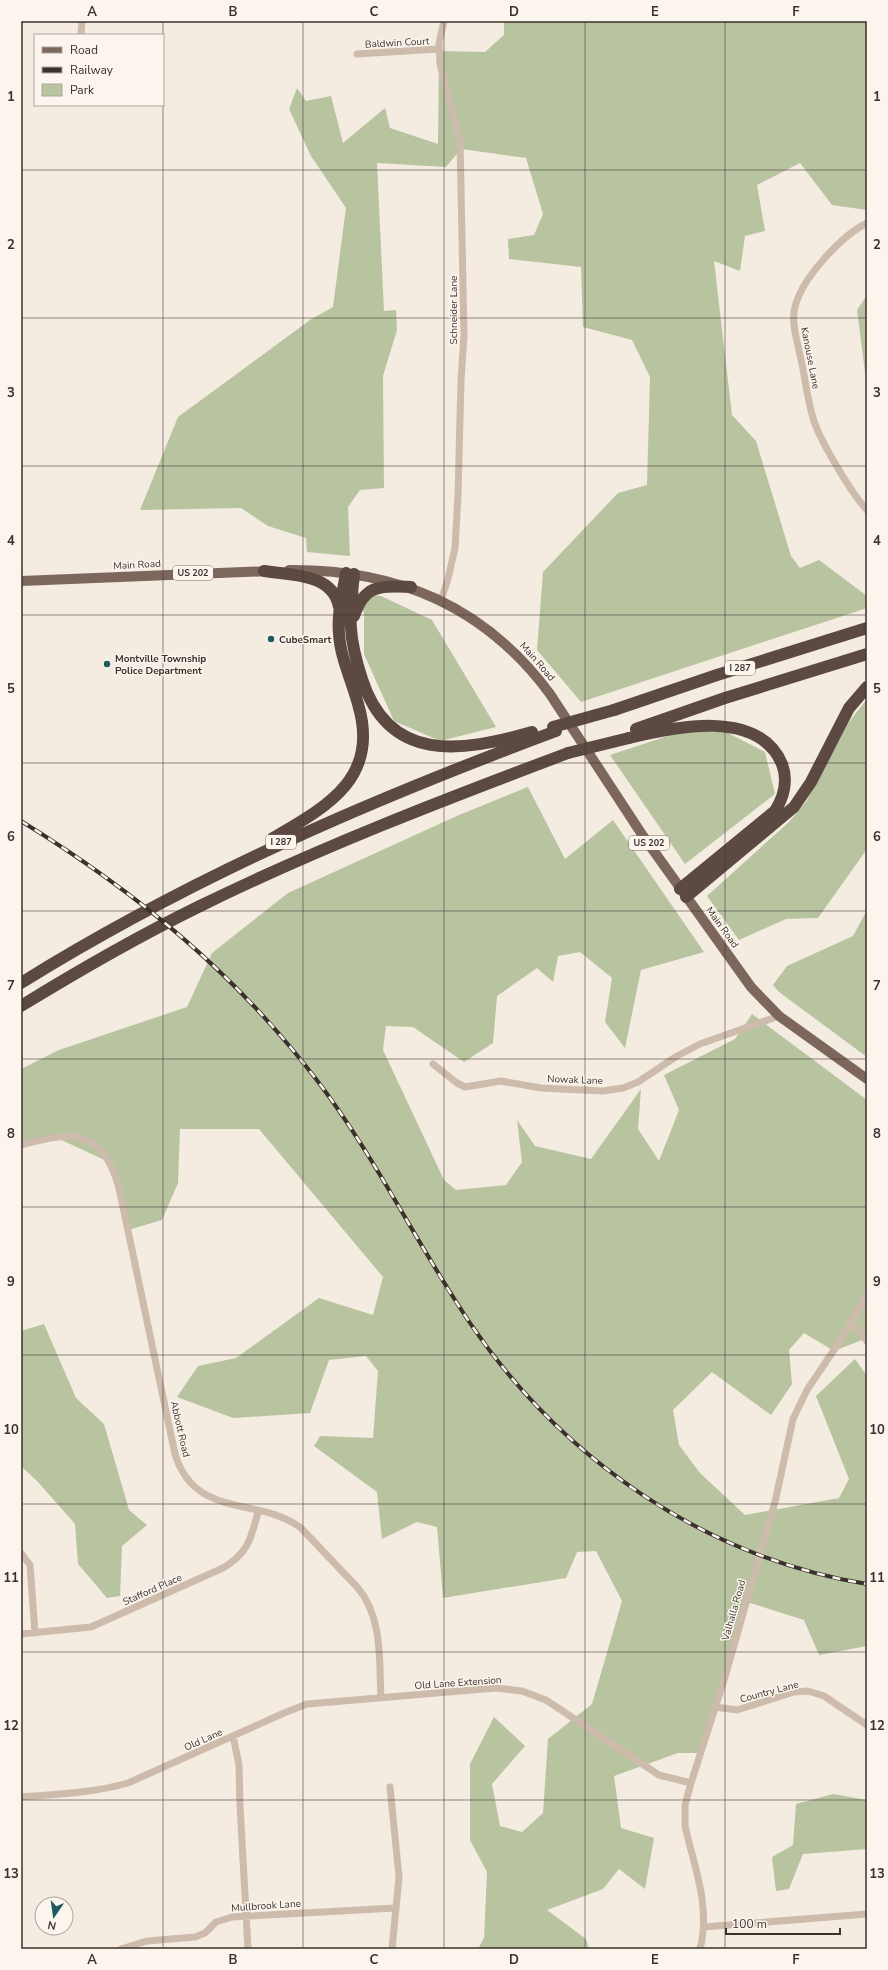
<svg xmlns="http://www.w3.org/2000/svg" width="888" height="1970" font-family="'Nunito Sans',sans-serif">
  <rect width="100%" height="100%" fill="#f4ebe1"/>
  <path fill="#b8c4a0" d="M504 21H867V210L832 205 800 163 757 185 765 231 745 236 740 271 714 261 732 415 756 441 791 556 800 568 819 560 867 596V608L581 702 537 650 543 572 618 493 647 485 650 377 632 340 583 327 581 267 509 259 508 239 534 235 543 214 526 158 461 149 446 167 377 163 384 311 396 310 397 330 383 376 384 488 360 490 348 507 350 556 307 552 306 538 268 526 241 508 140 510 178 417 310 320 333 307 346 208 311 156 289 109 297 88 306 101 331 96 343 143 385 108 390 128 438 144 439 51 485 52 504 35Z
    M867 295V378L866 380 857 310Z
    M333 588 381 596 432 620 496 727 440 741 394 721 364 654V612Z
    M867 699V849L818 918 786 919 739 940 707 896 789 822 806 802 849 722Z
    M683 731 726 732 765 752 775 794 685 864 610 755Z
    M528 787 565 859 613 820 704 952 641 970 625 1048 605 1022 612 978 580 952 558 956 553 982 537 968 497 996 493 1043 464 1062 413 1027 386 1026 383 1050 444 1180 456 1190 506 1185 522 1162 517 1120 535 1146 591 1159 641 1089 638 1129 659 1161 679 1110 664 1075 735 1039 752 1014 867 1100V1338L834 1351 804 1333 789 1350 792 1384 771 1415 712 1372 673 1410 679 1445 700 1473 745 1515 839 1498 849 1479 816 1396 855 1359 867 1376V1646L819 1655 804 1620 747 1602 698 1753H678L614 1776 621 1828 654 1838 645 1889 619 1869 603 1889 547 1910 586 1939 589 1949H478L484 1938 487 1872 470 1840V1764L494 1717 525 1746 492 1784 500 1826 522 1832 543 1813 548 1739 592 1704 622 1601 596 1551 577 1552 566 1578 443 1598 437 1527 417 1522 382 1539 377 1492 314 1446 320 1436 373 1438 378 1371 366 1356 329 1360 310 1413 233 1418 177 1397 198 1366 236 1358 319 1298 373 1315 383 1277 259 1129H180L178 1183 162 1220 128 1230 111 1163 55 1137 21 1142V1069L59 1050 187 1007 212 953 288 893 459 815Z
    M867 910V1057L779 992 773 985 787 966 853 936Z
    M44 1324 76 1398 104 1424 129 1510 147 1525 122 1546 120 1596 107 1598 78 1564 75 1524 38 1482 21 1466V1331Z
    M833 1794 867 1800V1849L803 1854 789 1889 776 1891 772 1857 793 1845 796 1804Z"/>
  <g fill="none" stroke-linecap="round" stroke-linejoin="round">
    <path stroke="#cdbbac" stroke-width="7" d="M81 35 82 21
      M357 54 439 49
      M867 223C841 236 802 278 795 307 791 322 797 340 800 355 805 376 807 398 813 418 819 439 851 493 867 510
      M441 600 448 579 455 548 458 495 461 380 464 335 460 141 440 64 439 43 444 21
      M433 1064 457 1083 465 1087 501 1081 541 1088 603 1091 623 1088 638 1082 677 1056 700 1044 779 1016
      M21 1145C73 1131 102 1128 119 1188L175 1454C195 1520 259 1496 301 1528L358 1588C383 1618 379 1661 381 1698
      M851 1321 867 1341
      M21 1553 30 1565 35 1633
      M21 1634 91 1627 223 1568C248 1553 251 1539 258 1512
      M715 1707 737 1710 794 1692 808 1691 824 1696 867 1725
      M233 1736 239 1765 240 1805 248 1949
      M390 1787 399 1877 392 1949
      M21 1797C57 1794 93 1793 128 1783L284 1713 307 1704 496 1688 522 1691 546 1700 659 1775 691 1783
      M704 1927 867 1914
      M121 1949 147 1941 195 1937 205 1933 216 1922 232 1917 395 1908
      M700 1949C711 1907 694 1866 685 1826V1805L691 1783 725 1677 775 1502 793 1419 807 1390 842 1338 867 1293"/>
    <path stroke="#7d675c" stroke-width="10" d="M289 570C397 569 485 606 550 694L643 836 751 987 779 1016 867 1079
      M21 581 271 571"/>
    <path stroke="#5c4a42" stroke-width="12" d="M264 571C290 575 333 573 339 607
      M354 574C349 619 348 636 362 679 389 764 462 752 532 732
      M354 616C365 584 380 586 411 587
      M614 710 717 675 867 628
      M636 729 725 698 867 654
      M629 738C674 727 758 708 782 764 788 780 784 797 775 811L680 889
      M273 838C328 806 380 778 358 704 352 681 340 657 339 633 337 613 343 593 346 573
      M686 897 794 807 811 782 849 708 867 687
      M21 983C192 877 368 801 556 731
      M21 1006C78 971 137 937 198 907 318 848 443 800 568 753"/>
    <g stroke="#3b302b" stroke-width="4">
      <path id="rail" d="M21 821C136 892 233 971 316 1079 375 1156 416 1243 470 1323 562 1459 704 1557 867 1584"/>
    </g>
    <use href="#rail" stroke="#fbf5ee" stroke-width="2.5" stroke-dasharray="8" stroke-linecap="butt"/>
    <path stroke="#5c4a42" stroke-width="12" d="M553 727 614 710
      M568 753 629 738"/>
  </g>
  <path fill="none" stroke="#3b302b" stroke-width="1" stroke-opacity="0.55" d="M163 21V35M303 21V1949M444 21V1949M585 21V1949M725 21V1949M163 105V1949M21 170H867M21 318H867M21 466H867M21 615H867M21 763H867M21 911H867M21 1059H867M21 1207H867M21 1355H867M21 1504H867M21 1652H867M21 1800H867"/>
  <g fill="#1f5a5e" stroke="#fbf5ee" stroke-width="1.5">
    <circle cx="271" cy="639" r="4"/>
    <circle cx="107" cy="664" r="4"/>
  </g>
  <g text-anchor="middle" stroke-width="3" stroke-linejoin="round" paint-order="stroke">
    <g fill="#fbf5ee" stroke="#756b66" stroke-width="1">
      <rect x="173" y="566" width="40" height="14" rx="3"/>
      <rect x="725" y="661" width="30" height="14" rx="3"/>
      <rect x="266" y="835" width="30" height="14" rx="3"/>
      <rect x="629" y="836" width="40" height="14" rx="3"/>
    </g>
    <g font-size="9" font-weight="bold" fill="#3b302b">
      <text x="193" y="576">US 202</text>
      <text x="740" y="671">I 287</text>
      <text x="281" y="845">I 287</text>
      <text x="649" y="846">US 202</text>
    </g>
    <g font-size="10" fill="#3b302b" stroke="#fbf5ee">
      <text transform="translate(397 42) rotate(-3)" y="4">Baldwin Court</text>
      <text transform="translate(453 310) rotate(-90)" y="4">Schneider Lane</text>
      <text transform="translate(811 358) rotate(79)" y="4">Kanouse Lane</text>
      <text transform="translate(137 564) rotate(-3)" y="4">Main Road</text>
      <text transform="translate(538 661) rotate(49)" y="4">Main Road</text>
      <text transform="translate(723 927) rotate(54)" y="4">Main Road</text>
      <text transform="translate(575 1079) rotate(2)" y="4">Nowak Lane</text>
      <text transform="translate(181 1429) rotate(77)" y="4">Abbott Road</text>
      <text transform="translate(152 1589) rotate(-24)" y="4">Stafford Place</text>
      <text transform="translate(733 1610) rotate(-74)" y="4">Valhalla Road</text>
      <text transform="translate(458 1682) rotate(-4)" y="4">Old Lane Extension</text>
      <text transform="translate(769 1691) rotate(-15)" y="4">Country Lane</text>
      <text transform="translate(203 1739) rotate(-24)" y="4">Old Lane</text>
      <text transform="translate(266 1905) rotate(-4)" y="4">Mullbrook Lane</text>
    </g>
    <g font-size="10" font-weight="bold" fill="#3b302b" stroke="#fbf5ee" text-anchor="start">
      <text x="279" y="643">CubeSmart</text>
      <text x="115" y="662">Montville Township<tspan x="115" dy="12">Police Department</tspan></text>
    </g>
  </g>
  <rect width="888" height="1970" fill="none" stroke="#fbf5ee" stroke-width="44"/>
  <rect x="34" y="34" width="130" height="72" fill="#fbf5ee" stroke="#aea6a0"/>
  <rect x="42" y="47" width="20" height="6" fill="#7d675c" stroke="#aea6a0"/>
  <text x="70" y="54" font-size="12" fill="#3b302b">Road</text>
  <rect x="42" y="67" width="20" height="6" fill="#3b302b" stroke="#aea6a0"/>
  <text x="70" y="74" font-size="12" fill="#3b302b">Railway</text>
  <rect x="42" y="84" width="20" height="12" fill="#b8c4a0" stroke="#aea6a0"/>
  <text x="70" y="94" font-size="12" fill="#3b302b">Park</text>
  <g transform="translate(54 1916) rotate(193)"><circle r="19" fill="#fbf5ee" stroke="#aea6a0"/>
  <path d="M0-3L7 15L0 10L-7 15Z" fill="#1f5a5e"/>
  <text y="-6" font-size="11" font-weight="bold" text-anchor="middle" fill="#3b302b">N</text>
  </g>
  <path d="M726 1928v6h114v-6" fill="none" stroke="#3b302b" stroke-width="2"/>
  <text x="732" y="1928" font-size="12" fill="#3b302b" stroke="#fbf5ee" stroke-width="3" paint-order="stroke">100 m</text>
  <rect x="22" y="22" width="844" height="1926" fill="none" stroke="#3b302b" stroke-width="1.5"/>
  <g font-size="13" text-anchor="middle" font-weight="bold" fill="#3b302b">
    <text x="92" y="16">A</text>
    <text x="233" y="16">B</text>
    <text x="374" y="16">C</text>
    <text x="514" y="16">D</text>
    <text x="655" y="16">E</text>
    <text x="796" y="16">F</text>
    <text x="11" y="101">1</text>
    <text x="877" y="101">1</text>
    <text x="11" y="249">2</text>
    <text x="877" y="249">2</text>
    <text x="11" y="397">3</text>
    <text x="877" y="397">3</text>
    <text x="11" y="545">4</text>
    <text x="877" y="545">4</text>
    <text x="11" y="693">5</text>
    <text x="877" y="693">5</text>
    <text x="11" y="841">6</text>
    <text x="877" y="841">6</text>
    <text x="11" y="990">7</text>
    <text x="877" y="990">7</text>
    <text x="11" y="1138">8</text>
    <text x="877" y="1138">8</text>
    <text x="11" y="1286">9</text>
    <text x="877" y="1286">9</text>
    <text x="11" y="1434">10</text>
    <text x="877" y="1434">10</text>
    <text x="11" y="1582">11</text>
    <text x="877" y="1582">11</text>
    <text x="11" y="1730">12</text>
    <text x="877" y="1730">12</text>
    <text x="11" y="1878">13</text>
    <text x="877" y="1878">13</text>
    <text x="92" y="1964">A</text>
    <text x="233" y="1964">B</text>
    <text x="374" y="1964">C</text>
    <text x="514" y="1964">D</text>
    <text x="655" y="1964">E</text>
    <text x="796" y="1964">F</text>
  </g>
</svg>
